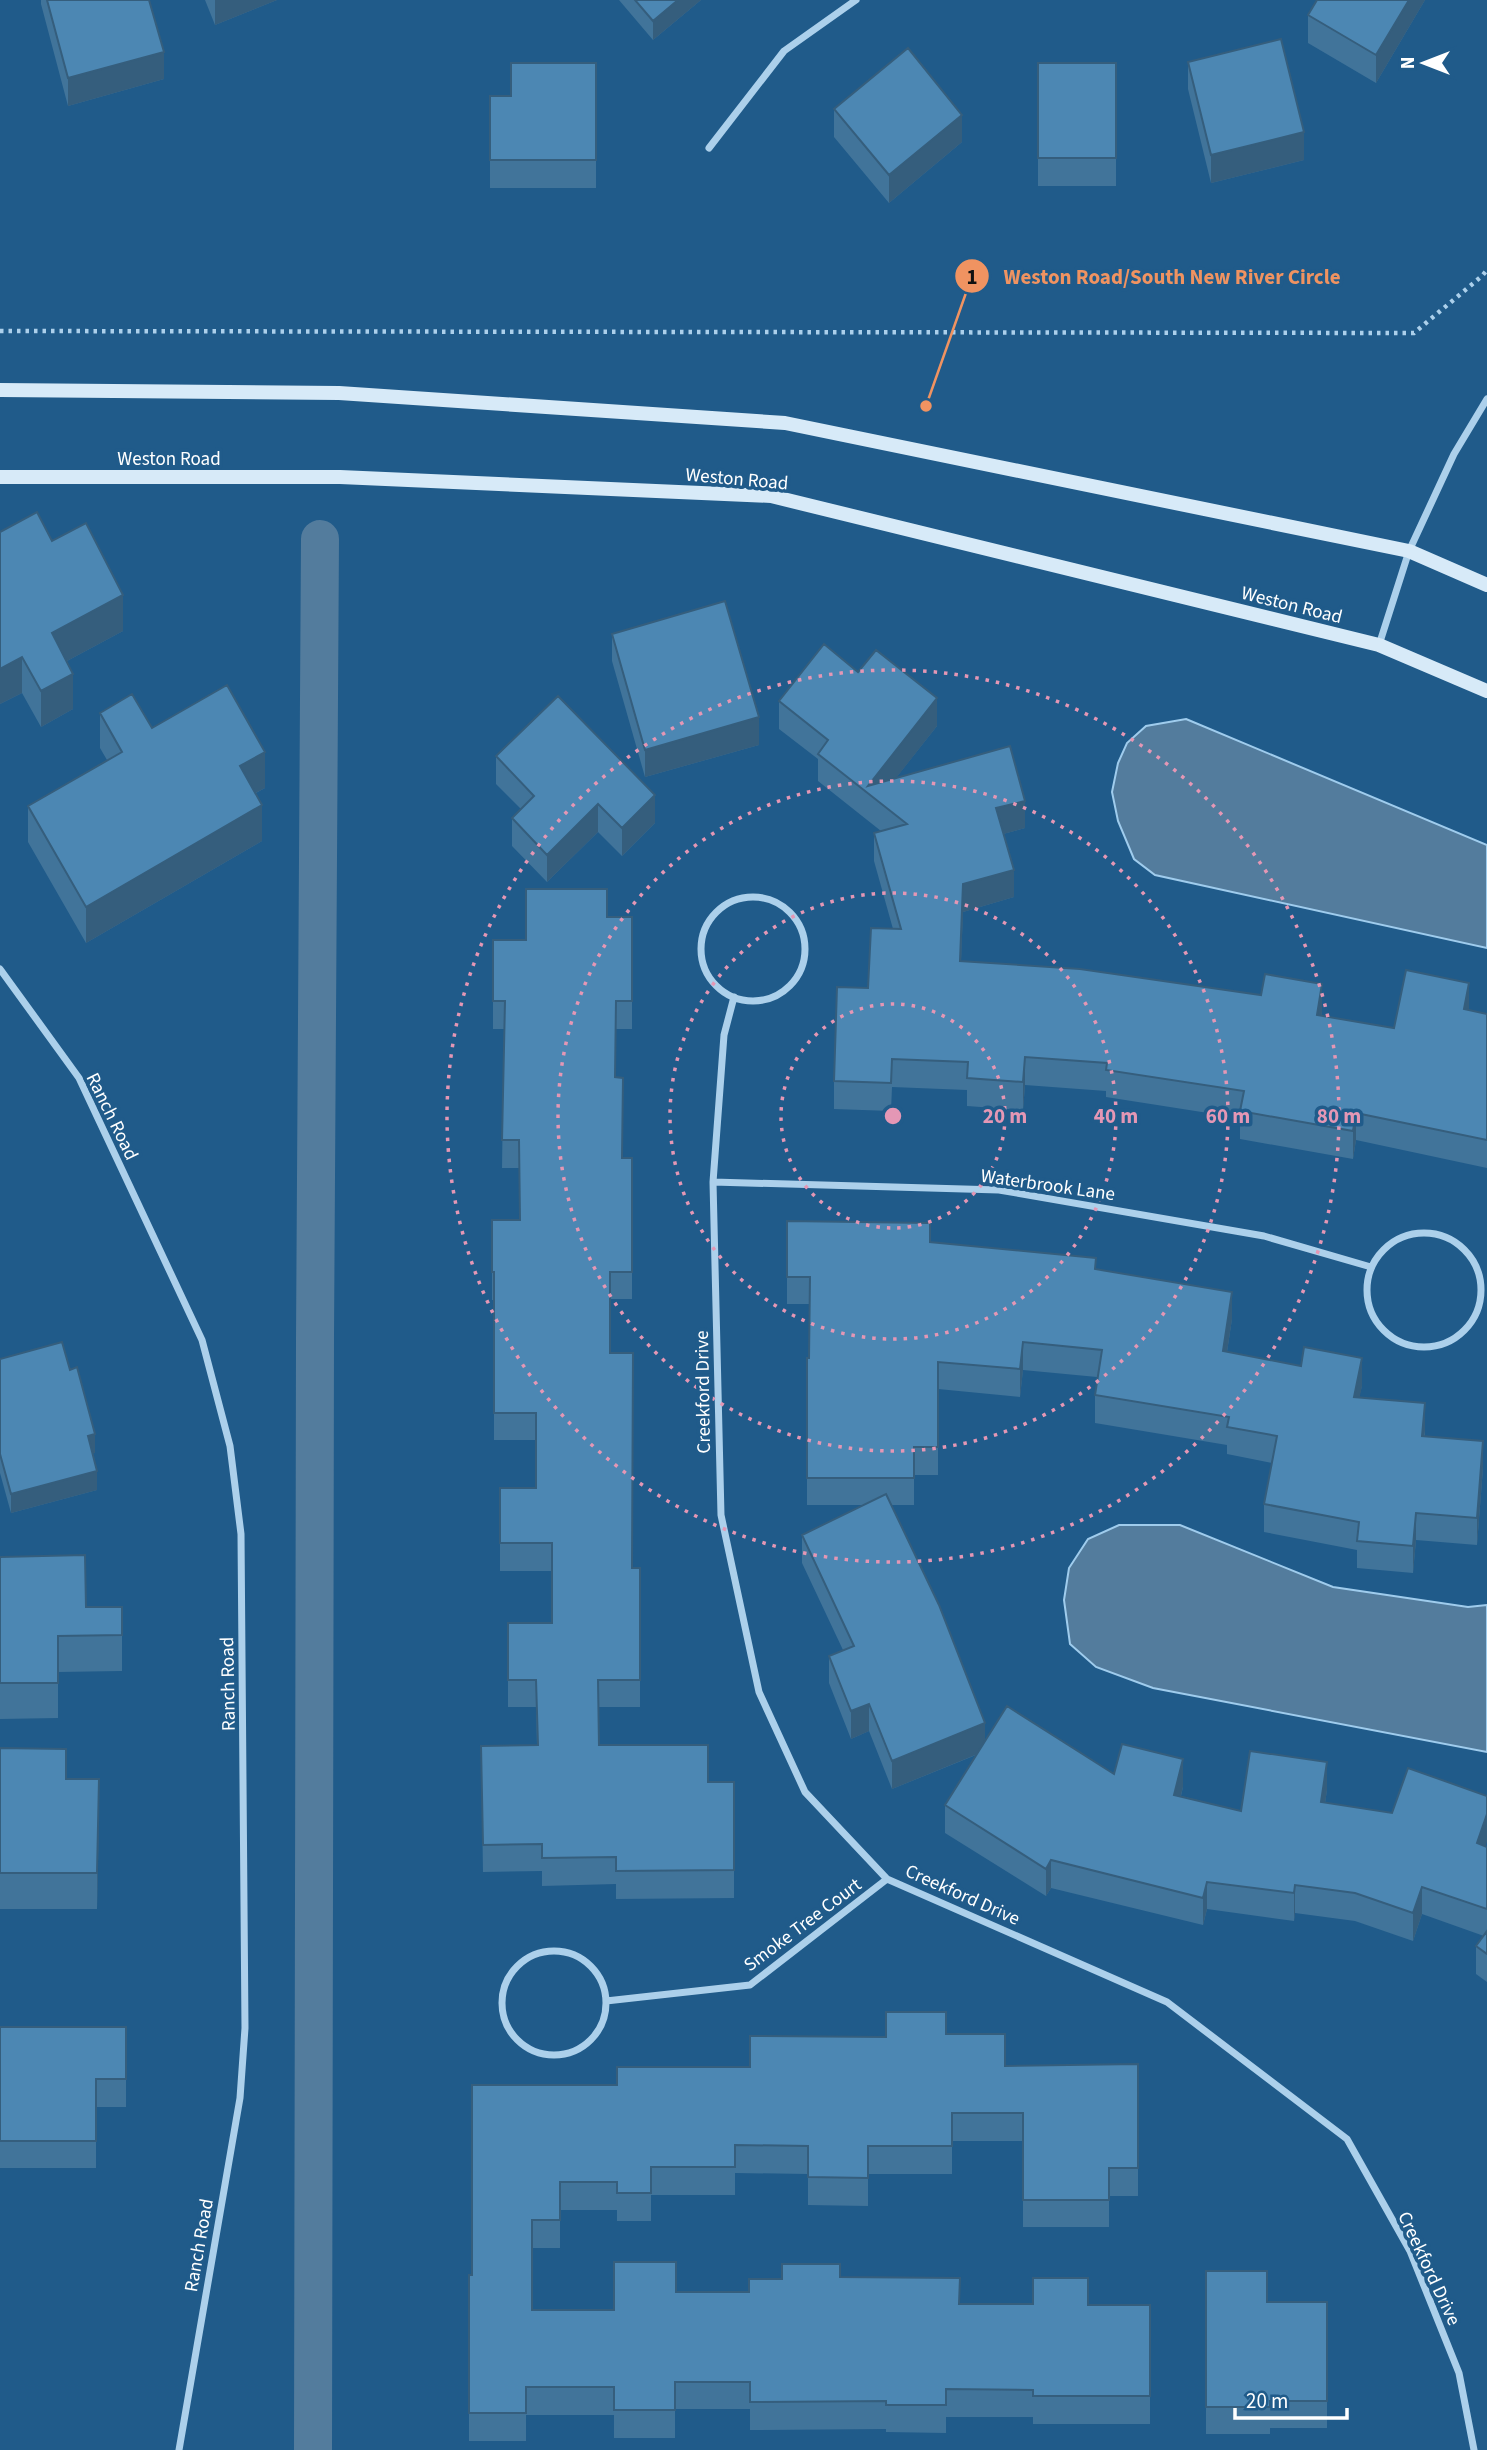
<svg xmlns="http://www.w3.org/2000/svg" width="1487" height="2450" font-family="'Source Sans 3',sans-serif">
  <rect width="100%" height="100%" fill="#205b8a"/>
  <path fill="#537c9d" stroke="#9fcced" stroke-width="2" d="M1186 719 1487 845V948L1155 875 1134 859 1118 821 1112 792 1118 763 1127 743 1146 726Z
    M1119 1525H1180L1333 1587 1468 1607 1487 1605V1752L1153 1688 1096 1667 1070 1644 1064 1600 1069 1568 1088 1539Z"/>
  <g fill="none" stroke-linecap="round" stroke-linejoin="round">
    <path stroke="#537c9d" stroke-width="38" d="M313 2450 315 1338 320 539"/>
    <path stroke="#acd0eb" stroke-width="4.5" stroke-dasharray="3.5 5" stroke-linecap="butt" d="M0 331 1414 333 1482 276 1487 270"/>
    <path stroke="#acd0eb" stroke-width="7" d="M709 148 784 51 856 0
      M1379 645 1409 551 1454 454 1487 399
      M701 949a52 52 0 1 1 104 0a52 52 0 1 1-104 0Z
      M0 969 79 1078 202 1340 230 1446 241 1534 245 2028 240 2098 179 2450
      M734 997 724 1035 713 1182 721 1515 759 1692 805 1792 887 1879 1167 2002 1347 2139 1410 2251 1459 2373 1474 2450
      M713 1182 999 1190 1264 1236 1371 1267
      M1367 1290a57 57 0 1 1 114 0a57 57 0 1 1-114 0Z
      M502 2003a52 52 0 1 1 104 0a52 52 0 1 1-104 0Z
      M606 2001 750 1985 887 1879"/>
    <path stroke="#d7eaf8" stroke-width="14" d="M0 390 339 393 785 423 1409 551 1487 585
      M0 477H340L771 496 1379 645 1487 691"/>
  </g>
  <path fill="#41749a" d="M41 0H149L164 79 68 106 41 4Z
    M205 0H277L215 25Z
    M619 0H701L653 40Z
    M1425 0 1376 83 1308 43V15Z
    M1188 62 1304 160 1211 183 1188 89Z
    M596 63V188H490V96H511Z
    M1038 63H1116V186H1038Z
    M834 109 962 142 889 203 834 137Z
    M0 532 52 541 123 631 67 661 73 709 41 727 22 693 0 704Z
    M612 634 759 745 645 777 612 661Z
    M858 672 937 726 895 779 1025 828 1003 834 1014 897 963 912 961 961 1322 1012 1321 1016 1394 1028 1469 1010 1487 1014V1168L1356 1140 1353 1159 1240 1139V1118L1106 1097V1091L1025 1085 1023 1110 967 1106V1090L892 1087 891 1111 834 1109V1081L868 988 893 929 874 861V833L881 831 818 781V759L779 729V701Z
    M100 713 152 728 265 788 256 793 262 841 86 943 28 842V806L107 760 100 748Z
    M496 756 655 823 622 856 598 832 547 882 512 846V818L521 809 496 784Z
    M607 917H632V1029H616L615 1077 623 1078 622 1158H632V1299H610V1353L632 1568H640V1707H599V1745L708 1782H734V1898L616 1899V1884L542 1886V1871L483 1872 481 1746 537 1745 536 1707H508V1623H552V1571H500V1488H536V1440H494V1300H492V1220H520L519 1168H502L504 1029H493V940H526Z
    M787 1221 930 1242 1096 1270 1232 1319 1227 1352 1362 1386 1359 1397 1425 1430V1436L1483 1468 1477 1545 1416 1540 1413 1573 1357 1568V1550L1264 1532V1504L1272 1463 1227 1454V1445L1095 1423V1395L1097 1377 1023 1370 1020 1397 938 1389V1475H914V1505H891L985 1740 1114 1774 1183 1787 1181 1796 1241 1811 1327 1790 1325 1803 1487 1846V1982L1476 1974V1946L1484 1936 1422 1914 1413 1941 1355 1921 1295 1913 1294 1921 1207 1909 1203 1925 1051 1888 1046 1896 945 1833V1805L976 1755 892 1789 869 1731 851 1739 829 1683V1656L843 1650 802 1563V1535L863 1505H807V1358H809L810 1304H787Z
    M0 1359 95 1453H93L97 1490 11 1513 0 1473Z
    M0 1557 86 1607H122V1671L58 1672V1718L0 1719Z
    M0 1748 66 1779 99 1815 97 1909H0Z
    M0 2027H126V2107H96V2168H0Z
    M946 2034 1005 2066 1138 2064V2196H1109V2227H1023V2141H952V2174H868V2206L808 2205V2174L735 2173V2195H651V2221H617V2210H560V2248H532V2310H614L676 2292H749L782 2279 840 2277 960 2304 1150 2305V2424H1033V2417H946V2433L886 2432V2429L750 2430V2409H675V2438H614V2415H526V2441H469V2275H472L617 2085 750 2067 886 2037Z
    M1206 2271 1267 2302H1327V2428H1270V2434H1206Z"/>
  <path fill="#355e7d" d="M215 0H277L215 25Z
    M678 0H701L653 40V21Z
    M1409 0H1425L1376 83V55Z
    M164 52V79L68 106V78Z
    M962 115V142L889 203V175Z
    M1304 132V160L1211 183V155Z
    M123 595V631L52 669V633Z
    M22 657V693L0 704V669Z
    M73 674V709L41 727V691Z
    M937 698V726L878 801 868 786Z
    M759 717V745L645 777V750Z
    M265 752V788L240 801V766Z
    M655 795V823L622 856V828Z
    M1025 801V828L996 836V808Z
    M598 804V832L547 882V855Z
    M262 805V841L86 943V907Z
    M1014 870V897L963 912 960 989 963 884Z
    M1469 983V1011L1464 1009Z
    M1322 984V1012L1317 1043V1015Z
    M1025 1057V1085L1023 1110V1082Z
    M1356 1113V1140L1353 1159V1131Z
    M1232 1292V1319L1223 1378V1351Z
    M1023 1342V1370L1020 1397V1369Z
    M1362 1358V1386L1354 1425V1397Z
    M1425 1403V1430L1422 1463V1436Z
    M95 1434V1453L88 1455V1436Z
    M1483 1441V1468L1477 1545V1518Z
    M97 1471V1490L11 1513V1494Z
    M1416 1513V1540L1413 1573V1546Z
    M869 1704V1731L851 1739V1711Z
    M985 1723V1751L892 1789V1761Z
    M1183 1759V1787L1174 1822V1795Z
    M1327 1762V1790L1321 1830V1802Z
    M99 1779V1815L97 1909V1873Z
    M1487 1814V1842L1477 1871V1843Z
    M1051 1860V1888L1046 1896V1869Z
    M1207 1882V1909L1203 1925V1898Z
    M1295 1885V1913L1294 1921V1893Z
    M1422 1887V1914L1413 1941V1913Z"/>
  <path fill="#4c87b3" stroke="#355e7d" stroke-width="2" d="M47 0H149L164 52 68 78Z
    M635 0H678L653 21Z
    M1317 0H1409L1376 55 1308 15Z
    M1281 39 1304 132 1211 155 1188 62Z
    M908 48 962 115 889 175 834 109Z
    M511 63H596V160H490V96H511Z
    M1038 63H1116V158H1038Z
    M37 512 52 541 86 523 123 595 52 633 73 674 41 691 22 657 0 669V532Z
    M725 601 759 717 645 750 612 634Z
    M824 644 858 672 876 650 937 698 868 786 1010 746 1025 801 996 808 1014 870 963 884 960 961 1080 969 1261 995 1265 974 1322 984 1317 1015 1394 1028 1406 970 1469 983 1464 1009 1487 1014V1140L1356 1113 1353 1131 1240 1111 1244 1091 1106 1070 1107 1063 1025 1057 1023 1082 967 1078 968 1062 892 1059 891 1083 834 1081 837 987 868 988 871 928 901 929 874 833 907 824 818 754 828 740 779 701Z
    M227 685 265 752 240 766 262 805 86 907 28 806 122 752 100 713 132 694 152 728Z
    M558 696 655 795 622 828 598 804 547 855 512 818 534 796 496 756Z
    M526 889H607V917H632V1001H616L615 1077 623 1078 622 1158H632V1272H610V1353H633L632 1568H640V1680H598L599 1745H708V1782H734V1870L616 1871V1857L542 1858V1844L483 1845 481 1746 538 1745 536 1680H508V1623H552V1543H500V1488H536V1413H494V1272H492V1220H520L519 1140H502L505 1001H493V940H526Z
    M787 1221 930 1223V1242L1096 1258 1095 1269 1232 1292 1223 1351 1301 1366 1304 1347 1362 1358 1354 1397 1425 1403 1422 1436 1483 1441 1477 1518 1416 1513 1413 1546 1357 1541 1359 1522 1264 1504 1277 1436 1227 1427 1229 1417 1095 1395 1102 1350 1023 1342 1020 1369 938 1362V1447H914V1478H807V1358H809L810 1277H787Z
    M62 1342 70 1370 77 1367 95 1434 88 1436 97 1471 11 1494 0 1454V1359Z
    M886 1494 939 1605 985 1723 892 1761 869 1704 851 1711 829 1656 854 1646 802 1535Z
    M85 1555 86 1607H122V1635L58 1636V1683H0V1557Z
    M1007 1706 1114 1774 1122 1744 1183 1759 1174 1795 1241 1811 1250 1751 1327 1762 1321 1802 1392 1813 1408 1768 1487 1796V1814L1477 1843 1487 1847V1909L1422 1887 1413 1913 1355 1893 1295 1885 1294 1893 1207 1882 1203 1898 1051 1860 1046 1869 945 1805Z
    M0 1748 66 1749V1779H99L97 1873H0Z
    M1487 1931V1954L1476 1946Z
    M886 2012H946V2034H1005V2066L1138 2064V2168H1109V2200H1023V2113H952V2146H868V2178L808 2177V2146L735 2145V2167H651V2193H617V2182H560V2220H532V2310H614V2262H676V2292H749V2279H782V2264H840V2277L960 2278 959 2304H1033V2278H1088V2305H1150V2396H1033V2390L946 2389V2405H886V2401L750 2402V2382H675V2410H614V2387H526V2413H469V2275H472V2085H617V2067H750V2036L886 2037Z
    M0 2027H126V2079H96V2141H0Z
    M1206 2271H1267V2302H1327V2401H1270V2407H1206Z"/>
  <g fill="none" stroke="#e497b5" stroke-width="3.5" stroke-dasharray="3.5 7">
    <circle cx="893" cy="1116" r="112"/>
    <circle cx="893" cy="1116" r="223"/>
    <circle cx="893" cy="1116" r="335"/>
    <circle cx="893" cy="1116" r="446"/>
  </g>
  <g text-anchor="middle" stroke-width="7" stroke-linejoin="round" paint-order="stroke">
    <g font-size="19" fill="#fff" stroke="#205b8a">
      <text x="169" y="465">Weston Road</text>
      <text transform="translate(737 478) rotate(5)" y="7">Weston Road</text>
      <text transform="translate(1292 604) rotate(14)" y="7">Weston Road</text>
      <text transform="translate(113 1116) rotate(64)" y="7">Ranch Road</text>
      <text transform="translate(1048 1184) rotate(8)" y="7">Waterbrook Lane</text>
      <text transform="translate(702 1392) rotate(-91)" y="7">Creekford Drive</text>
      <text transform="translate(227 1684) rotate(-91)" y="7">Ranch Road</text>
      <text transform="translate(963 1894) rotate(24)" y="7">Creekford Drive</text>
      <text transform="translate(802 1924) rotate(-37)" y="7">Smoke Tree Court</text>
      <text transform="translate(198 2245) rotate(-80)" y="7">Ranch Road</text>
      <text transform="translate(1430 2268) rotate(65)" y="7">Creekford Drive</text>
    </g>
  </g>
  <circle cx="893" cy="1116" r="10" fill="#e497b5" stroke="#205b8a" stroke-width="3.5"/>
  <g font-size="21" text-anchor="middle" font-weight="bold" fill="#e497b5" stroke="#205b8a" stroke-width="7" stroke-linejoin="round" paint-order="stroke">
    <text x="1005" y="1123">20 m</text>
    <text x="1116" y="1123">40 m</text>
    <text x="1228" y="1123">60 m</text>
    <text x="1339" y="1123">80 m</text>
  </g>
  <path fill="none" stroke="#f09361" stroke-width="2.5" d="M926 406L972 276"/>
  <g fill="#f09361" stroke="#205b8a" stroke-width="2.5">
    <circle cx="926" cy="406" r="7"/>
    <circle cx="972" cy="276" r="18"/>
  </g>
  <g font-size="21" text-anchor="middle" font-weight="bold" fill="#111">
    <text x="972" y="284">1</text>
  </g>
  <g font-size="21" text-anchor="middle" font-weight="bold" fill="#f09361" stroke="#205b8a" stroke-width="7" stroke-linejoin="round" paint-order="stroke">
    <text x="1172" y="284">Weston Road/South New River Circle</text>
  </g>
  <g transform="translate(1424 63) rotate(270)" stroke="#205b8a" stroke-width="5" paint-order="stroke">
  <path d="M0-5L12 26L0 18L-12 26Z" fill="#ffffff"/>
  <text y="-10" font-size="19" font-weight="bold" text-anchor="middle" fill="#ffffff">N</text>
  </g>
  <path d="M1235 2408v10h112v-10" fill="none" stroke="#ffffff" stroke-width="3.5"/>
  <text x="1246" y="2408" font-size="21" fill="#ffffff" stroke="#205b8a" stroke-width="5" paint-order="stroke">20 m</text>
</svg>
